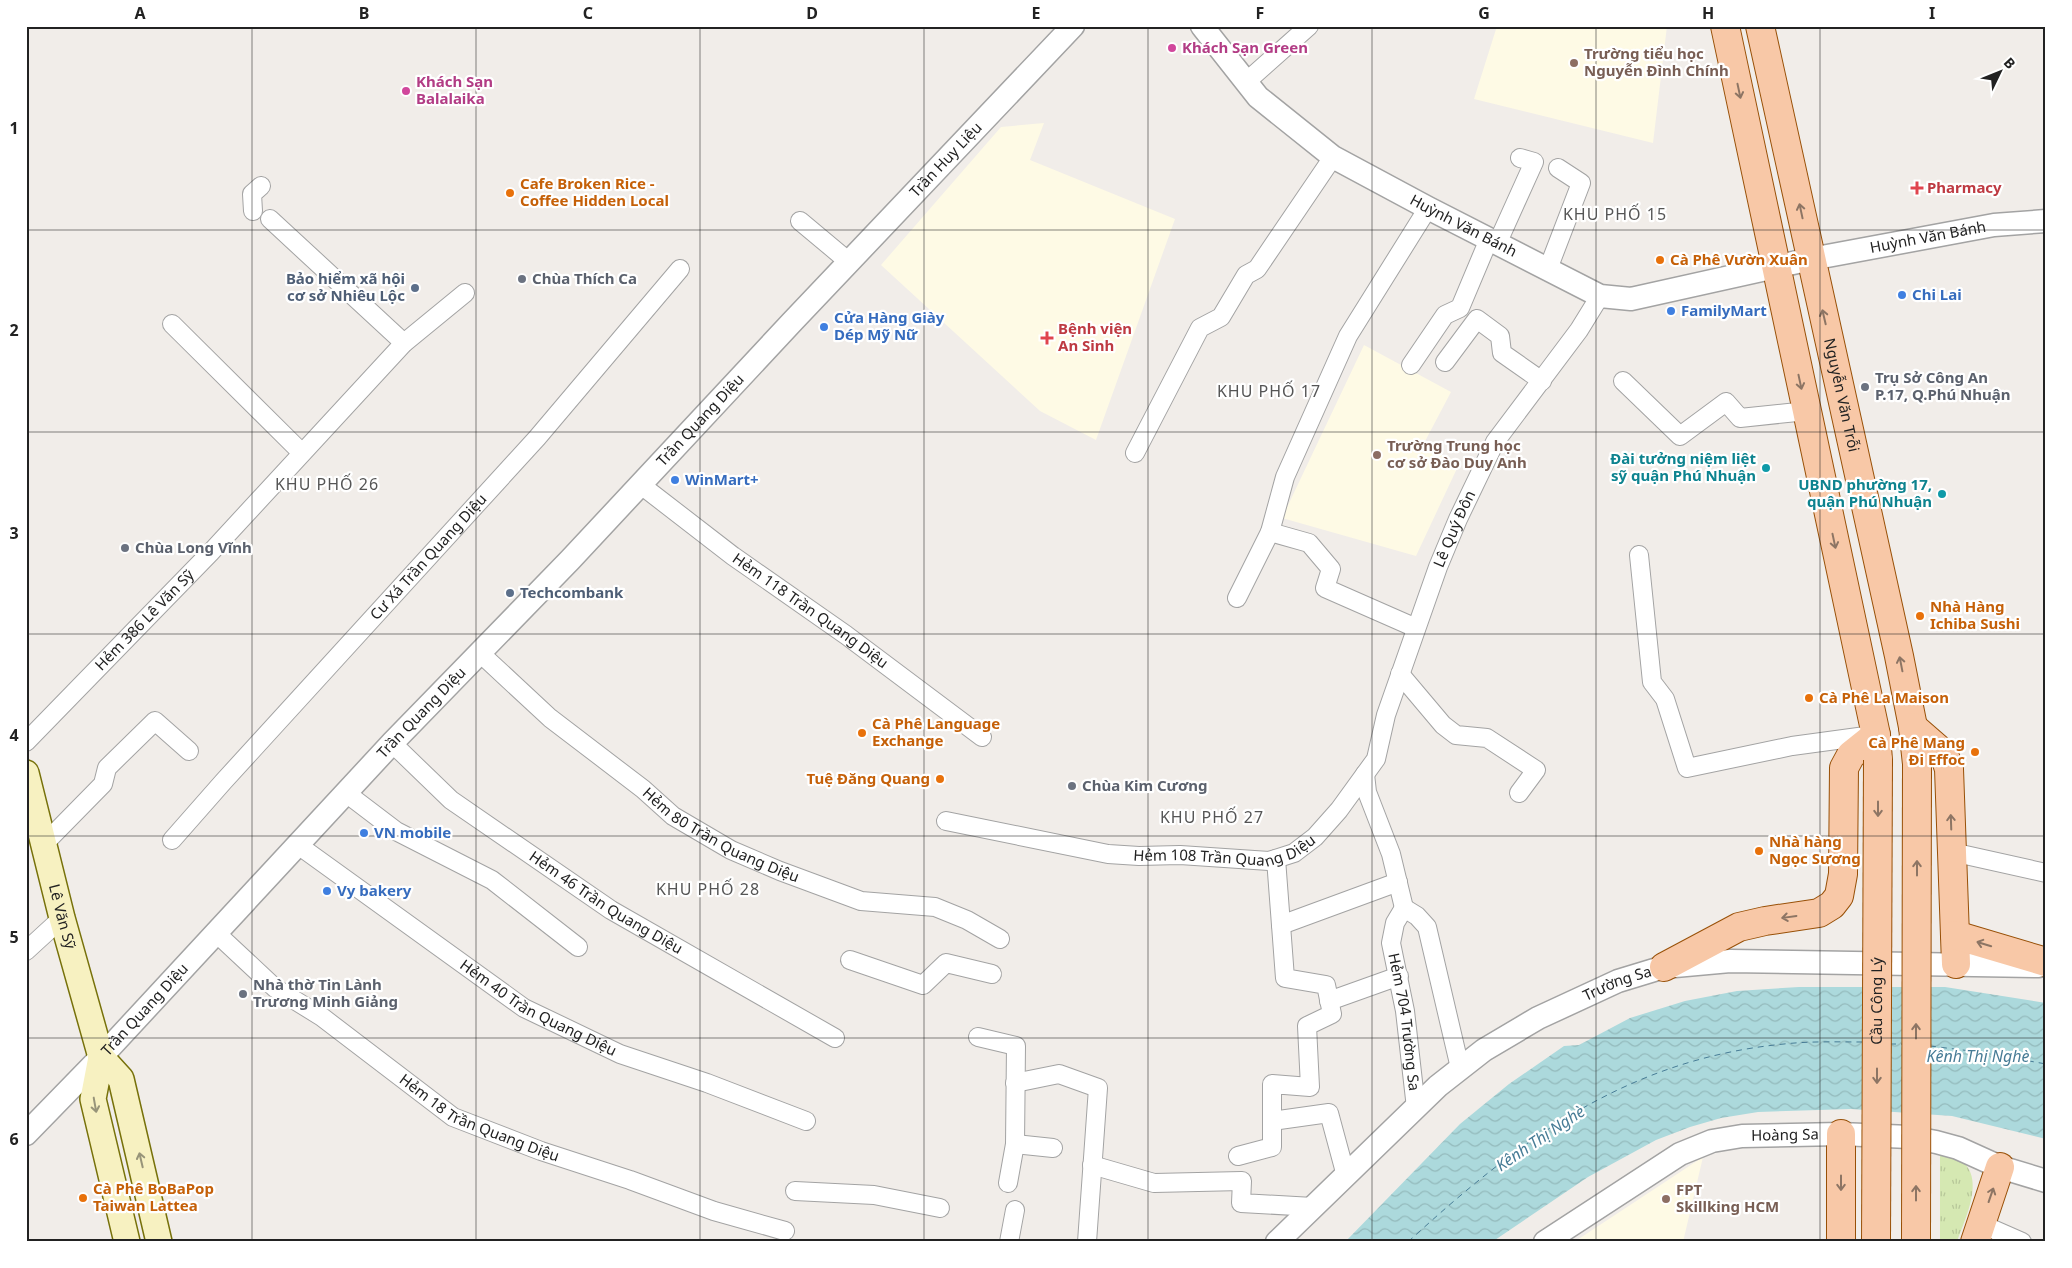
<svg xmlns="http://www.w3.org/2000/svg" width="2072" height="1268" font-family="'Noto Sans',sans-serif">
  <defs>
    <pattern id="grass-tufts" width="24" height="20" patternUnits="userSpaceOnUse" patternTransform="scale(1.25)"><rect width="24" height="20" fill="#d5e8b2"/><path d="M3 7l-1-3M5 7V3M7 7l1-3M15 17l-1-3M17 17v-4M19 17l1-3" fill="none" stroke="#b7c799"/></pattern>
    <pattern id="water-waves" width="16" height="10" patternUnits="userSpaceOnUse" patternTransform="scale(1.25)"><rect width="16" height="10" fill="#acd9dc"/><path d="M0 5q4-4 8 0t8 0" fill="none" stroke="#94babc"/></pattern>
  </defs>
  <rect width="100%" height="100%" fill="#f1ede9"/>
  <path fill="#fefae5" d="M1497 26H1667L1653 143 1474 99Z
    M1044 123 1030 160 1175 219 1096 440 1040 411 881 265 1001 127Z
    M1364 345 1451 392 1422 447 1460 462 1416 556 1282 518Z
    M1703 1157 1683 1242H1574Z"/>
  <path fill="url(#grass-tufts)" d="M1940 1154C1945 1155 1952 1154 1956 1157 1988 1174 1966 1216 1957 1242H1940Z"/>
  <path fill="url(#water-waves)" d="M1799 987H1945L2046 1003V1139L1952 1116 1851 1109 1758 1112 1721 1118 1690 1127 1656 1140 1588 1177 1492 1242H1345L1460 1124 1509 1084 1564 1046 1579 1045 1630 1018 1685 1001 1737 991Z"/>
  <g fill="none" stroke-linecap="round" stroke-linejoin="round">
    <path stroke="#477c96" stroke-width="1" stroke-dasharray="6 5" stroke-linecap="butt" d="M1890 1044H1904
      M1930 1046 1979 1052 2046 1064
      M1408 1242C1520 1139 1628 1059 1784 1044 1811 1041 1837 1042 1864 1042"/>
    <g stroke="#a3a3a3" stroke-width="20">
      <g id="minor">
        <path d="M1246 82 1309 26"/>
        <path d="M253 211 252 194 261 186"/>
        <path d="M270 219 404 343"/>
        <path d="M800 221 849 262"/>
        <path d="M1497 244 1534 162 1520 158"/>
        <path d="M1548 269 1581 183 1558 168"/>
        <path d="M172 324 301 452"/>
        <path d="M1445 362 1477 319 1500 336 1502 353 1542 381"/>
        <path d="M1411 365 1445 315 1460 308 1489 239"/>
        <path d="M1623 381 1680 436 1726 402 1740 418 1807 411"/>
        <path d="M1135 453 1200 328 1221 317 1246 275 1257 269 1333 157"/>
        <path id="s1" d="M641 485 733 556 846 635 982 737"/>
        <path d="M1270 532 1309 543 1331 569 1325 588 1416 628"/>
        <path d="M1639 555 1652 682 1665 699 1687 768 1792 746 1873 735"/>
        <path d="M1237 598 1270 532 1285 477 1348 336 1428 208"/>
        <path id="s2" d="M480 653 550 718 643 789 673 816 731 850 780 871 861 901 935 907 967 920 1000 939"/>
        <path d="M1400 674 1443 725 1456 735 1487 738 1536 770 1519 793"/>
        <path id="s3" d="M26 742 211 552 404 343 465 293"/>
        <path id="s4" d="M392 743 451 800 611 910 835 1038"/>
        <path d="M1365 774 1367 792 1391 854 1404 908"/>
        <path d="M346 793 396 831 492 880 578 947"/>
        <path id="s5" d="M946 821 1108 854 1139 856 1180 855 1269 861 1294 853 1315 837 1339 810 1376 759 1386 715 1438 567 1458 519 1495 442 1579 330 1600 296"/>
        <path id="s6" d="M172 840 223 782 537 438 680 269"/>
        <path d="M44 844 103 784 107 768 155 721 189 751"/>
        <path id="s7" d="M298 845 524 1008 620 1054 707 1083 806 1121"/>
        <path d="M1952 852 2046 873"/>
        <path id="s8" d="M1404 908 1395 923 1391 943 1405 1011 1416 1108"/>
        <path d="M1404 908 1417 916 1427 927 1460 1068"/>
        <path d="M1281 925 1398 882"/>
        <path id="s9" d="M215 932 275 988 322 1017 453 1117 541 1151 630 1180 714 1211 785 1231"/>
        <path d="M26 951 62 918"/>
        <path d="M850 960 923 985 946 963 992 974"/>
        <path d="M1329 1001 1399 976"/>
        <path d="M978 1037 1016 1046 1015 1144 1008 1183"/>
        <path d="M1015 1083 1059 1074 1098 1088 1087 1242"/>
        <path d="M1272 1121 1329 1113 1346 1176"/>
        <path d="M1015 1144 1053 1148"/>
        <path d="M1238 1156 1272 1147V1084L1310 1087 1307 1026 1332 1014 1326 985 1285 978 1276 859"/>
        <path d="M1092 1165 1154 1183 1242 1181 1241 1203 1313 1207"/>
        <path d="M795 1191 874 1195 940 1208"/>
        <path d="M1981 1224 2022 1242"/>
        <path d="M1009 1242 1015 1210"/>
      </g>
    </g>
    <g stroke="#a3a3a3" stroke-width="25">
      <g id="tertiary">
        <path id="s10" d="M1202 26 1258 97 1333 157 1428 208 1600 296 1631 299 1811 259 1994 225 2046 221"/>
        <path id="s11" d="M26 1134 101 1057 392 743 570 560 792 322 1073 26"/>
        <path id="s12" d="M1277 1242 1438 1086 1484 1050 1538 1018 1618 981 1664 967 1730 961 2039 966"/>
        <path id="s13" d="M1545 1242 1680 1154 1712 1141 1742 1136 1841 1134 1909 1137 1936 1142 1958 1148 2000 1167 2046 1181"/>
      </g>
    </g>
    <g stroke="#77710a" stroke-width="28">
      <g id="secondary">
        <path id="s14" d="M26 773 62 918 101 1057 93 1099 127 1242"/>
        <path d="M101 1057 121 1079 159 1242"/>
      </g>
    </g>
    <g stroke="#985007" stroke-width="30">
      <g id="primary">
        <path d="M1725 26 1876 735 1878 760"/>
        <path id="s15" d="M1760 26 1899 656 1913 727 1917 764"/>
        <path d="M1913 727 1944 754 1949 769 1956 964"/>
        <path d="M1955 935 2046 962"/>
        <path d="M1664 967 1739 927 1765 921 1819 913 1832 905 1839 896 1843 874 1844 768 1851 755 1876 735"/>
        <path d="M1841 1134V1242"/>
        <path d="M1975 1242 2000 1167"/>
      </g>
    </g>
    <use href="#minor" stroke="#fff" stroke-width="18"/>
    <use href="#tertiary" stroke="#fff" stroke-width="22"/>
    <use href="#secondary" stroke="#f7f1c1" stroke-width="25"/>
    <use href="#primary" stroke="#f8c8a7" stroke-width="28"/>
    <g stroke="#985007" stroke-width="30" stroke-linecap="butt">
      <g id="primary-bridge">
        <path id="s16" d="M1876 1242 1878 760"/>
        <path d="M1916 1242 1917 764"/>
      </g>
    </g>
    <use href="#primary-bridge" stroke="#f8c8a7" stroke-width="28"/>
  </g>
  <defs><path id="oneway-shaft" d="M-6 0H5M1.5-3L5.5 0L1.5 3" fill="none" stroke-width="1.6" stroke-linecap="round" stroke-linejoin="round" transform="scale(1.25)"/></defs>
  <g stroke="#8d7564">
    <use href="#oneway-shaft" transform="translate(1739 91) rotate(78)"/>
    <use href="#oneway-shaft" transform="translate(1801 211) rotate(-102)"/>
    <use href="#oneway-shaft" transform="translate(1824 317) rotate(-103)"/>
    <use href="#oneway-shaft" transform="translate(1800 382) rotate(78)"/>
    <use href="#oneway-shaft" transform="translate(1834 541) rotate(78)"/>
    <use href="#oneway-shaft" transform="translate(1901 664) rotate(-101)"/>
    <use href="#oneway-shaft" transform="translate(1878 809) rotate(90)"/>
    <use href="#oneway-shaft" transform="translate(1951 822) rotate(-92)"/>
    <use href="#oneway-shaft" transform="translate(1917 868) rotate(-90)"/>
    <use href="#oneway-shaft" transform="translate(1789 917) rotate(172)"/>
    <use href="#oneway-shaft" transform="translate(1984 944) rotate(-163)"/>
    <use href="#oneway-shaft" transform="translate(1916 1031) rotate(-90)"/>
    <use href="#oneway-shaft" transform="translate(1877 1076) rotate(90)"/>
    <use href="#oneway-shaft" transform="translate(1841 1183) rotate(90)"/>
    <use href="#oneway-shaft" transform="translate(1916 1193) rotate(-90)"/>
    <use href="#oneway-shaft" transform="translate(1991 1195) rotate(-71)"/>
  </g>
  <g stroke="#979479">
    <use href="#oneway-shaft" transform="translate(95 1105) rotate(80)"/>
    <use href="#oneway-shaft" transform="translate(141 1160) rotate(-103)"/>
  </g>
  <path fill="none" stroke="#222" stroke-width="1" stroke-opacity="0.55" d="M252 26V1242M476 26V1242M700 26V1242M924 26V1242M1148 26V1242M1372 26V1242M1596 26V1242M1820 26V1242M26 230H2046M26 432H2046M26 634H2046M26 836H2046M26 1038H2046"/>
  <g fill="#d1479c" stroke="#fff" stroke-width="2">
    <circle cx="1172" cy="48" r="5"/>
    <circle cx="406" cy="91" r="5"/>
  </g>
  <g fill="#8d6e63" stroke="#fff" stroke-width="2">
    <circle cx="1574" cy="63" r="5"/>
    <circle cx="1377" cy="455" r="5"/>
    <circle cx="1666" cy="1199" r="5"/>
  </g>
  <g fill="#e0444e" stroke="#fff" stroke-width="2">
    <path d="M1914.5 180.5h5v5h5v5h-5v5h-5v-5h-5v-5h5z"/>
    <path d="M1044.5 330.5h5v5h5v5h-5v5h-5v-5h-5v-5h5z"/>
  </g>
  <g fill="#e8710a" stroke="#fff" stroke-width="2">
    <circle cx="510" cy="193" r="5"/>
    <circle cx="1660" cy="260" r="5"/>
    <circle cx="1920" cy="616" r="5"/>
    <circle cx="1809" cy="698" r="5"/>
    <circle cx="862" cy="733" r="5"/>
    <circle cx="1975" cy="752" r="5"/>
    <circle cx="940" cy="779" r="5"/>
    <circle cx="1759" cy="851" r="5"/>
    <circle cx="83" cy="1198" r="5"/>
  </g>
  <g fill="#6b7280" stroke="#fff" stroke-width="2">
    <circle cx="522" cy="279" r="5"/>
    <circle cx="1865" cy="387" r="5"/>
    <circle cx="125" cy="548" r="5"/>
    <circle cx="1072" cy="786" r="5"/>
    <circle cx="243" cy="994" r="5"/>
  </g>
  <g fill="#5c6f8a" stroke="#fff" stroke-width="2">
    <circle cx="415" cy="288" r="5"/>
    <circle cx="510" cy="593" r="5"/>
  </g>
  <g fill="#3f7fe0" stroke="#fff" stroke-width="2">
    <circle cx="1902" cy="295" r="5"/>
    <circle cx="1671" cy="311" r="5"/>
    <circle cx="824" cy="327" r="5"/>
    <circle cx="675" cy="480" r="5"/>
    <circle cx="364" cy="833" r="5"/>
    <circle cx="327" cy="891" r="5"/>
  </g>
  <g fill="#0f9aa8" stroke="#fff" stroke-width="2">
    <circle cx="1766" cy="468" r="5"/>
    <circle cx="1942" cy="494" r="5"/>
  </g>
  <g text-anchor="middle" stroke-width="4.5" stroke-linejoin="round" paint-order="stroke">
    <g font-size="15" font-weight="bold" fill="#b23c85" stroke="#fff" text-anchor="start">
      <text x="1182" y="53">Khách Sạn Green</text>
      <text x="416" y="87">Khách Sạn<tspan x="416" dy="17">Balalaika</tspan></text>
    </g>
    <g font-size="15" font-weight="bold" fill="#785e54" stroke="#fff" text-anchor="start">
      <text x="1584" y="59">Trường tiểu học<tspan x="1584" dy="17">Nguyễn Đình Chính</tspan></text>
      <text x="1387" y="451">Trường Trung học<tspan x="1387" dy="17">cơ sở Đào Duy Anh</tspan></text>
      <text x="1676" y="1195">FPT<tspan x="1676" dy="17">Skillking HCM</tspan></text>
    </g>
    <g font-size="15" fill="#222" stroke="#fff">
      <text dy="5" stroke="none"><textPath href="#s11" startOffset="1340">Trần Huy Liệu</textPath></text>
      <text dy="5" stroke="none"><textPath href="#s10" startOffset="334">Huỳnh Văn Bánh</textPath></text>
      <text dy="5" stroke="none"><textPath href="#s10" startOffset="822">Huỳnh Văn Bánh</textPath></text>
      <text dy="5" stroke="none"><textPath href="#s15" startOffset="378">Nguyễn Văn Trỗi</textPath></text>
      <text dy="5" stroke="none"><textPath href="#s11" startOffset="982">Trần Quang Diệu</textPath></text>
      <text dy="5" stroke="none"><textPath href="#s5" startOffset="722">Lê Quý Ðôn</textPath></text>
      <text dy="5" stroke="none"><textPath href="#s6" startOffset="382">Cư Xá Trần Quang Diệu</textPath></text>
      <text dy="5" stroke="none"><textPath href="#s1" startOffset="211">Hẻm 118 Trần Quang Diệu</textPath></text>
      <text dy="5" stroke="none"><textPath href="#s3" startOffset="170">Hẻm 386 Lê Văn Sỹ</textPath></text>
      <text dy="5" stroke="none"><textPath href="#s11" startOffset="578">Trần Quang Diệu</textPath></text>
      <text dy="5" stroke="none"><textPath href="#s2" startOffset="304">Hẻm 80 Trần Quang Diệu</textPath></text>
      <text dy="5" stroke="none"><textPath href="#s5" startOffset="284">Hẻm 108 Trần Quang Diệu</textPath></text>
      <text dy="5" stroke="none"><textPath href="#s4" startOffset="268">Hẻm 46 Trần Quang Diệu</textPath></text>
      <text dy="5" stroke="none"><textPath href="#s14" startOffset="148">Lê Văn Sỹ</textPath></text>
      <text dy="5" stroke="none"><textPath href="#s12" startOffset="432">Trường Sa</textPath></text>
      <text dy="5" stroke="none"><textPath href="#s16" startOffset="241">Cầu Công Lý</textPath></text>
      <text dy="5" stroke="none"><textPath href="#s7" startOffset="291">Hẻm 40 Trần Quang Diệu</textPath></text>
      <text dy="5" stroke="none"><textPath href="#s11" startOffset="172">Trần Quang Diệu</textPath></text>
      <text dy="5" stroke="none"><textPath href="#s8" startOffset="118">Hẻm 704 Trường Sa</textPath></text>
      <text dy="5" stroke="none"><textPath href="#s9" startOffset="326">Hẻm 18 Trần Quang Diệu</textPath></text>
      <text dy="5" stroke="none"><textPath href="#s13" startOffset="269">Hoàng Sa</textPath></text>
    </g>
    <g font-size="15" font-weight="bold" fill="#c56008" stroke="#fff" text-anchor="start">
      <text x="520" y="189">Cafe Broken Rice -<tspan x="520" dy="17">Coffee Hidden Local</tspan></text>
      <text x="1670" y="265">Cà Phê Vườn Xuân</text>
      <text x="1930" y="612">Nhà Hàng<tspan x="1930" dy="17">Ichiba Sushi</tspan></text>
      <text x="1819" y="703">Cà Phê La Maison</text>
      <text x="872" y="729">Cà Phê Language<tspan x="872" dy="17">Exchange</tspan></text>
      <text x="1965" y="748" text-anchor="end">Cà Phê Mang<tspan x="1965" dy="17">Đi Effoc</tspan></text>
      <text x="930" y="784" text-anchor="end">Tuệ Đăng Quang</text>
      <text x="1769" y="847">Nhà hàng<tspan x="1769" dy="17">Ngọc Sương</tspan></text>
      <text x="93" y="1194">Cà Phê BoBaPop<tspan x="93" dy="17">Taiwan Lattea</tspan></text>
    </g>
    <g font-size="15" font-weight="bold" fill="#be3a42" stroke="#fff" text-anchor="start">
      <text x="1927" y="193">Pharmacy</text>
      <text x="1058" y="334">Bệnh viện<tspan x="1058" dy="17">An Sinh</tspan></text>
    </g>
    <g font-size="15" font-weight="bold" fill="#4e5e75" stroke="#fff" text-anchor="end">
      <text x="405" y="284">Bảo hiểm xã hội<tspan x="405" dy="17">cơ sở Nhiêu Lộc</tspan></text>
      <text x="520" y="598" text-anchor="start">Techcombank</text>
    </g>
    <g font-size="15" font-weight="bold" fill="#5b616d" stroke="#fff" text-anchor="start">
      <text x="532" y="284">Chùa Thích Ca</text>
      <text x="1875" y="383">Trụ Sở Công An<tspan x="1875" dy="17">P.17, Q.Phú Nhuận</tspan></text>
      <text x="135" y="553">Chùa Long Vĩnh</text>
      <text x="1082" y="791">Chùa Kim Cương</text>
      <text x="253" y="990">Nhà thờ Tin Lành<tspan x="253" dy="17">Trương Minh Giảng</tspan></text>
    </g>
    <g font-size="15" font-weight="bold" fill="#366cbe" stroke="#fff" text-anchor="start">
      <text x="1912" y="300">Chi Lai</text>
      <text x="1681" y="316">FamilyMart</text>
      <text x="834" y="323">Cửa Hàng Giày<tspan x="834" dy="17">Dép Mỹ Nữ</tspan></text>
      <text x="685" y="485">WinMart+</text>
      <text x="374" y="838">VN mobile</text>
      <text x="337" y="896">Vy bakery</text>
    </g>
    <g font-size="15" font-weight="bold" fill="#0d838f" stroke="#fff" text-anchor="end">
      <text x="1756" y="464">Đài tưởng niệm liệt<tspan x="1756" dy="17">sỹ quận Phú Nhuận</tspan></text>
      <text x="1932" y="490">UBND phường 17,<tspan x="1932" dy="17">quận Phú Nhuận</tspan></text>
    </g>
    <g font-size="16" letter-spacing="1" fill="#555" stroke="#fff">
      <text x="1615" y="220">KHU PHỐ 15</text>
      <text x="1269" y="397">KHU PHỐ 17</text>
      <text x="327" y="490">KHU PHỐ 26</text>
      <text x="1212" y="823">KHU PHỐ 27</text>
      <text x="708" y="895">KHU PHỐ 28</text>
    </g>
    <g font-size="16" font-style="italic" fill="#477c96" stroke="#fff">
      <text x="1978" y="1062">Kênh Thị Nghè</text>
      <text transform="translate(1540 1138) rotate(-34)" y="6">Kênh Thị Nghè</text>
    </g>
  </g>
  <rect width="2072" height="1268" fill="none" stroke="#ffffff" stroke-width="55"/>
  <g transform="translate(2000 72) rotate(47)" stroke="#ffffff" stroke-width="4" paint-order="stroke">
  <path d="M0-4L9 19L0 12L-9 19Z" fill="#222222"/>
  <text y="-8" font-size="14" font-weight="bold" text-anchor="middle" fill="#222222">B</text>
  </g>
  <rect x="28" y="28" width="2016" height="1212" fill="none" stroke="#222" stroke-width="2"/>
  <g font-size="16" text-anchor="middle" font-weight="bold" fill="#222">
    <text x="140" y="19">A</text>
    <text x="364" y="19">B</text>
    <text x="588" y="19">C</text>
    <text x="812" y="19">D</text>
    <text x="1036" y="19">E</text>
    <text x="1260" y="19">F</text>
    <text x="1484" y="19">G</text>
    <text x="1708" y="19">H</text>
    <text x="1932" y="19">I</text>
    <text x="14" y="134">1</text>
    <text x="14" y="336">2</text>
    <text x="14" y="539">3</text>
    <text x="14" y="741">4</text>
    <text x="14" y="943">5</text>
    <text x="14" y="1145">6</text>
  </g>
</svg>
